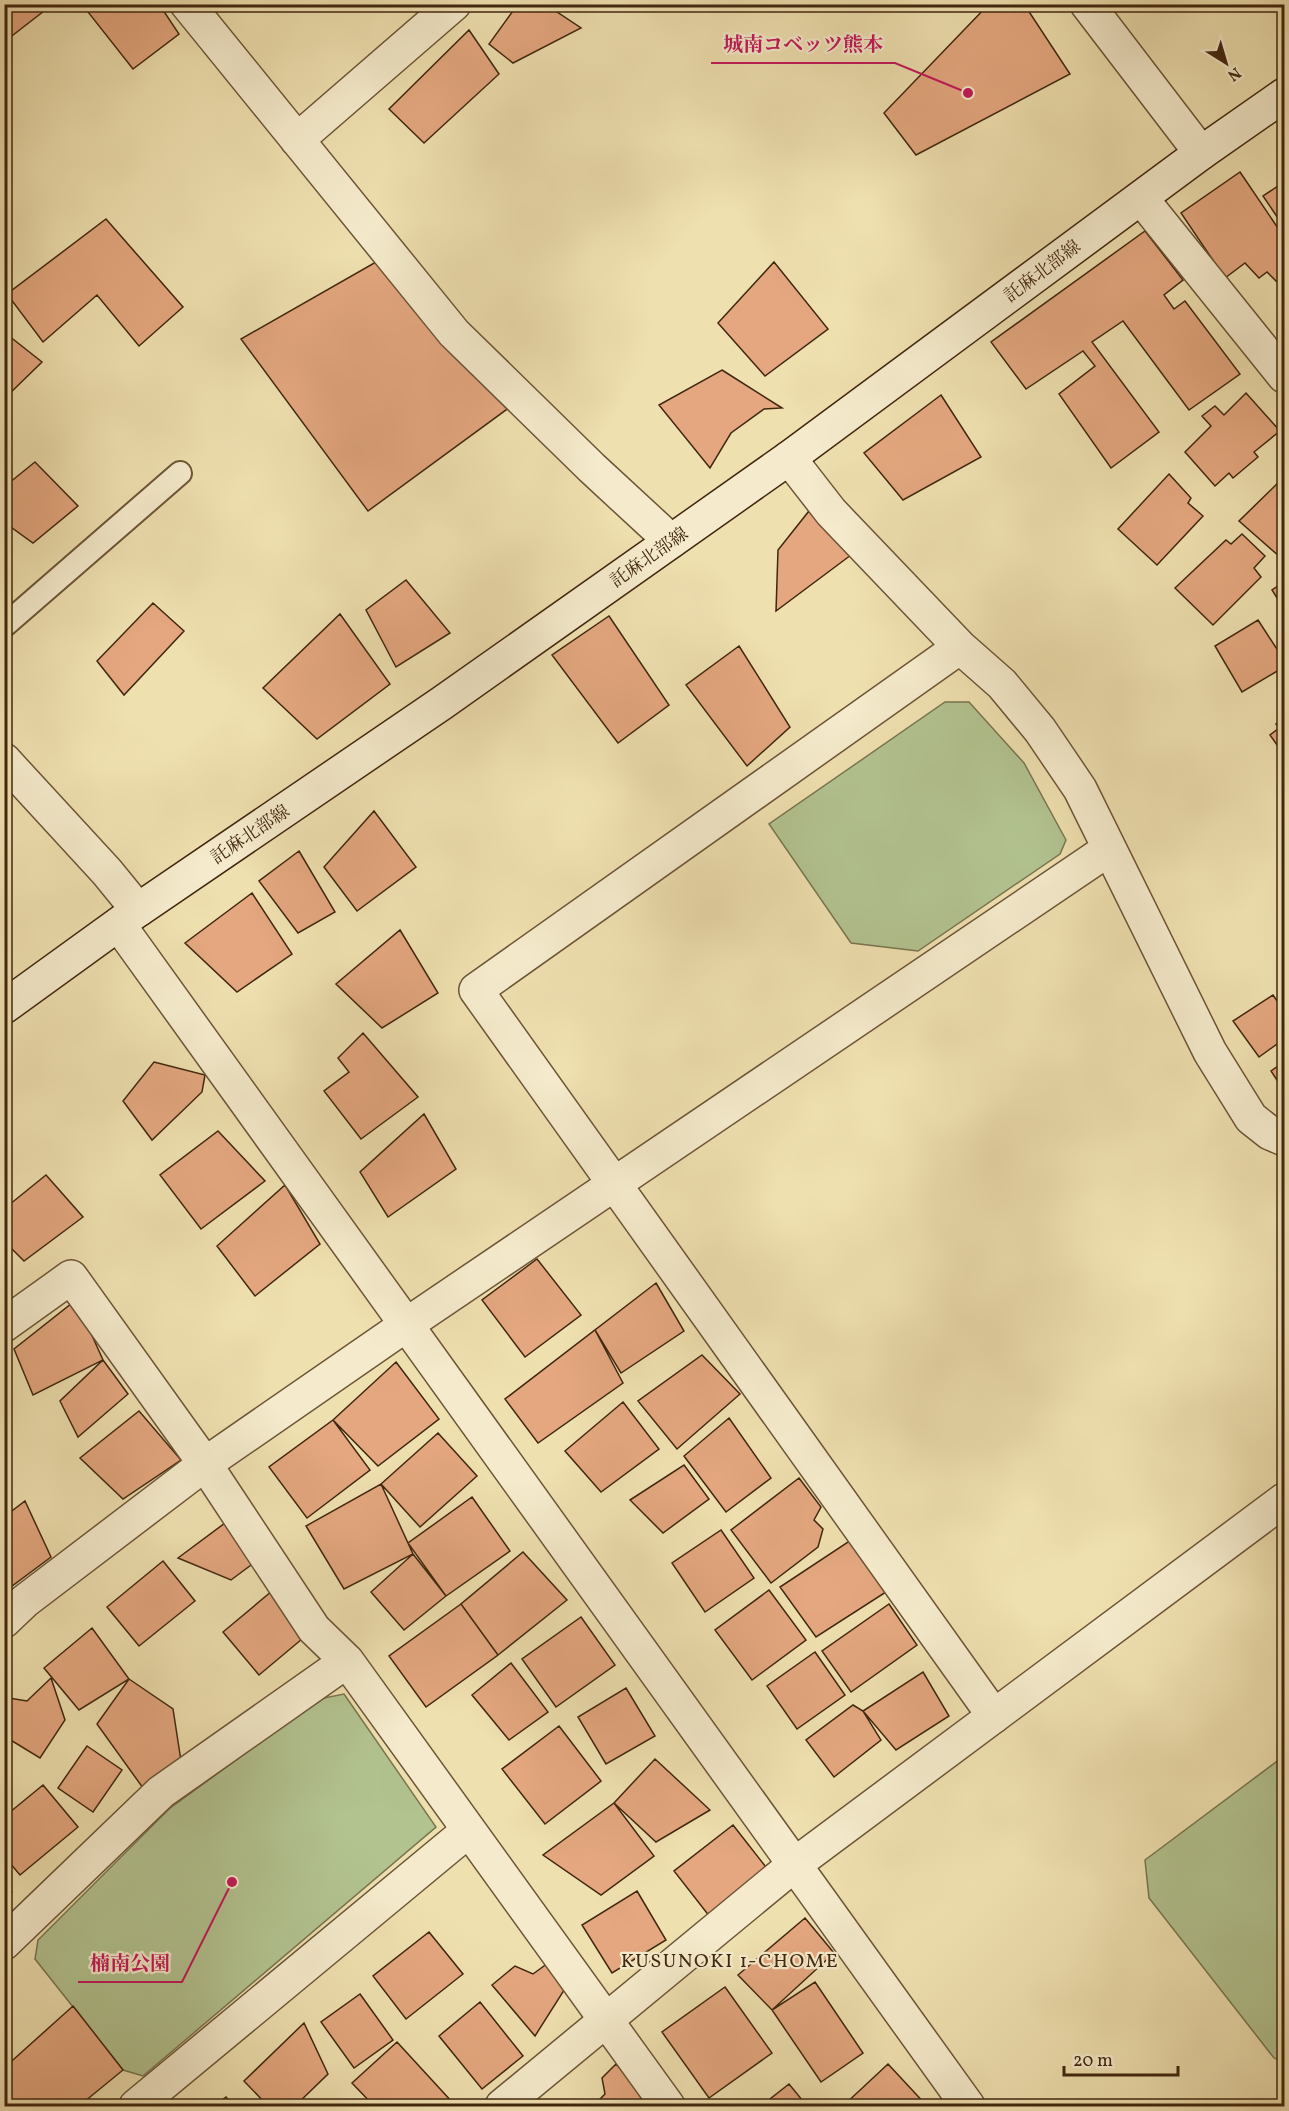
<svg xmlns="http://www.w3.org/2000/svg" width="1289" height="2111" font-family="Vollkorn,'Noto Serif JP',serif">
  <rect width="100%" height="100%" fill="#efe0b0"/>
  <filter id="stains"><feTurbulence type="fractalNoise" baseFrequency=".00333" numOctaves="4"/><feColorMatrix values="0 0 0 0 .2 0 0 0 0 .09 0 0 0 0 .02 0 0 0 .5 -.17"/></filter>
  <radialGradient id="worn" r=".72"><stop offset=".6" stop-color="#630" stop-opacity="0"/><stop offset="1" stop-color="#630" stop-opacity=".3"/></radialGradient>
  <path fill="#b2c390" stroke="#7a7550" stroke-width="1.5" d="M945 702H969L1024 763 1066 840 1060 854 918 951 851 943 769 824Z
    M344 1694 436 1827 143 2076 123 2070 35 1959 38 1940 169 1809 319 1699Z
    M1284 1756V2062L1274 2058 1149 1898 1145 1860Z"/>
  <path fill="#e4a77f" stroke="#41270f" stroke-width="1.5" d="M4 4H53L4 42Z
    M99 4H159L179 34 133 69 88 12Z
    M518 4H545L581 28 513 63 489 44Z
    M989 4H1024L1070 74 916 155 884 113Z
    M469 30 499 74 424 143 389 109Z
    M1240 172 1284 237V276L1277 282 1267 272 1259 278 1245 263 1225 278 1181 213Z
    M1284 182V227L1263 196Z
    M106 219 183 307 139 346 97 295 43 342 7 294Z
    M1145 231 1183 280 1164 295 1174 309 1185 301 1240 374 1189 410 1123 321 1092 342 1159 432 1111 468 1059 394 1095 366 1083 351 1026 389 991 342Z
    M390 254 521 399 368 511 241 339Z
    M774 262 828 329 765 376 718 323Z
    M4 332 42 362 4 399Z
    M722 370 782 408 764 409 731 433 710 468 659 405Z
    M1246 393 1280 431 1254 452 1258 457 1233 478 1229 473 1215 486 1185 452 1211 426 1202 416 1215 406 1224 415Z
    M941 395 981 457 903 500 864 453Z
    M35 462 78 506 33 543 4 522V487Z
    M1169 474 1191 498 1188 503 1203 516 1157 565 1118 529Z
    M1284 477V552L1280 557 1239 521Z
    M809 511 851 555 776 611 778 550Z
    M1242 534 1265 556 1254 568 1261 577 1213 625 1175 588 1226 540 1231 544Z
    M406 580 450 633 396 667 366 610Z
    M1284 582V609L1272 590Z
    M153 603 184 631 124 695 97 661Z
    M340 614 390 684 317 739 263 688Z
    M609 616 669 705 618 743 552 655Z
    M1258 620 1284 660V667L1242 692 1215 646Z
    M739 646 790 727 747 766 686 685Z
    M1284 719V755L1270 735 1279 728 1276 724Z
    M374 811 416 867 357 911 324 867Z
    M299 851 335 912 298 933 259 881Z
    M252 893 292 954 237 992 185 943Z
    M400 930 438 993 382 1028 336 984Z
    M1273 995 1284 1011V1039L1259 1057 1233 1021Z
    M363 1033 418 1097 361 1139 324 1091 349 1072 338 1058Z
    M154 1062 205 1075 202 1092 152 1140 123 1101Z
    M1284 1062V1091L1271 1071Z
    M424 1114 456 1169 388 1217 360 1172Z
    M218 1131 265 1181 201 1229 160 1175Z
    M46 1175 83 1217 24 1261 4 1241V1209Z
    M285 1185 320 1244 255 1296 217 1246Z
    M537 1259 581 1315 525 1357 482 1300Z
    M656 1283 684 1331 621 1373 595 1330Z
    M76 1300 103 1360 33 1395 14 1349Z
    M595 1330 623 1383 538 1443 505 1399Z
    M702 1355 740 1394 677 1449 638 1401Z
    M103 1360 128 1394 78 1437 60 1401Z
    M396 1362 439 1419 378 1466 333 1420Z
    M623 1402 659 1449 601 1492 565 1451Z
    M139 1411 181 1460 123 1499 80 1458Z
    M729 1418 771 1478 726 1512 684 1456Z
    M333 1420 370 1470 307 1518 269 1467Z
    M438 1433 477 1476 420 1527 381 1484Z
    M684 1465 709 1499 663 1533 630 1500Z
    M799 1478 821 1507 814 1520 823 1529 818 1547 771 1583 731 1530Z
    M381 1484 413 1554 344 1589 306 1526Z
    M472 1497 510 1551 446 1596 408 1543Z
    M25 1501 51 1557 4 1592V1517Z
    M225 1523 255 1562 231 1580 178 1558Z
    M721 1530 754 1578 705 1612 672 1563Z
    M851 1540 886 1592 816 1637 780 1587Z
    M523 1552 567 1600 498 1655 461 1604Z
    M413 1554 446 1596 404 1630 371 1592Z
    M163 1561 195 1601 139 1646 107 1607Z
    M278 1586 314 1629 259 1675 223 1632Z
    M769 1590 806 1640 752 1680 715 1630Z
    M461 1604 498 1655 426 1707 389 1656Z
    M889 1604 917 1645 851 1692 822 1651Z
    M581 1617 615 1665 556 1707 522 1659Z
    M92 1628 129 1679 79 1710 44 1668Z
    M815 1652 845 1695 797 1729 767 1686Z
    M511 1663 548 1712 509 1740 472 1695Z
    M923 1672 949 1716 896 1750 863 1711Z
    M51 1678 65 1720 40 1758 4 1736V1704L9 1698 27 1701Z
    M129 1679 173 1709 181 1761 143 1788 97 1724Z
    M626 1688 655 1736 606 1764 578 1717Z
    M853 1705 863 1711 881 1740 834 1777 806 1740Z
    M559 1726 601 1781 545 1824 502 1769Z
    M87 1746 122 1770 93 1812 58 1788Z
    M655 1759 710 1810 656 1842 614 1803Z
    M43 1785 78 1827 20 1875 4 1856V1817Z
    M614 1803 654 1856 601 1895 543 1855Z
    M733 1825 769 1871 710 1917 674 1871Z
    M4 1884 12 1892 4 1899Z
    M637 1891 666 1940 612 1973 582 1925Z
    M805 1918 834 1953 772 2010 738 1975Z
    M429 1932 463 1974 406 2019 373 1976Z
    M559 1955 568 1984 535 2036 492 1985 515 1966 533 1974Z
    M815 1982 863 2053 821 2082 772 2010Z
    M725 1987 772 2053 709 2098 662 2032Z
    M360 1994 393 2040 354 2068 321 2022Z
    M480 2002 523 2056 482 2089 439 2036Z
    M73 2006 123 2070 79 2106H4V2068Z
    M304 2023 328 2074 295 2106H268L244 2081Z
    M397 2042 453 2103 450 2106H374L352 2083Z
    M616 2064 658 2106H593L605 2094 602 2078Z
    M888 2064 927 2106H843Z
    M789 2084 807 2106H761Z
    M226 2097 233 2106H214Z"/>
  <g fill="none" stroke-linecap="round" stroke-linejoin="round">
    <g stroke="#6c5537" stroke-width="26">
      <path id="service" d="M4 626 180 473"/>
    </g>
    <g stroke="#6c5537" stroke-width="36">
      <path id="minor" d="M187 4 454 333 592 468 671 541
        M1087 4 1201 153
        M297 140 454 4
        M1141 198 1284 376
        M789 458 831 512 960 647 1002 684 1040 730 1080 789 1210 1052 1251 1118 1270 1133 1284 1139
        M960 647 476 990 994 1716
        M4 760 107 872 138 910
        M4 1325 71 1277 205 1464 314 1629 347 1661 668 2106
        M4 1621 25 1601 205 1464 406 1325 1109 849
        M4 1943 161 1792 347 1661
        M136 2106 469 1830"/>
    </g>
    <g stroke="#6c5537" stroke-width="36">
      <path id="tertiary" d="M119 925 968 2106
        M502 2106 794 1865 1284 1500"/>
    </g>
    <g stroke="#41270f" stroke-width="36">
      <path id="secondary" d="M4 1007 138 910 442 703 789 458 1201 153 1284 95"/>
    </g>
    <use href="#service" stroke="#f5ebcc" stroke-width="22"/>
    <use href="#minor" stroke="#f5ebcc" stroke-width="33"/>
    <use href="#tertiary" stroke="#f5ebcc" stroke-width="33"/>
    <use href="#secondary" stroke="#f5ebcc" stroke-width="33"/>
  </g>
  <g text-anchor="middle" stroke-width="4.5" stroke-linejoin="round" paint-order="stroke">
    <g font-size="18" fill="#41270f" stroke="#f5ebcc">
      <text transform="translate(1042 271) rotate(-37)" y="6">託麻北部線</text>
      <text transform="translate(649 557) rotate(-35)" y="6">託麻北部線</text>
      <text transform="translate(250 834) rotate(-34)" y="6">託麻北部線</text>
    </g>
    <g font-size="20" letter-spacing="1.5" fill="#41270f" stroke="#f5ebcc">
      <text x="730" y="1967">KUSUNOKI 1-CHOME</text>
    </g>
  </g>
  <path fill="none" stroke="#c2185b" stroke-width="2" d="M968 93L895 63H711M232 1882L182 1982H78"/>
  <g fill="#c2185b" stroke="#f5ebcc" stroke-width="2">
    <circle cx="968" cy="93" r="6"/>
    <circle cx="232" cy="1882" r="6"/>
  </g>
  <g font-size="20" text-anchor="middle" font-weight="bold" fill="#c2185b" stroke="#f5ebcc" stroke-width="4.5" stroke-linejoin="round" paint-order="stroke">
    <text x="803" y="51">城南コベッツ熊本</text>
    <text x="130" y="1970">楠南公園</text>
  </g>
  <rect width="1289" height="2111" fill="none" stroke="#efe0b0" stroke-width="24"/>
  <rect x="6" y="6" width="1277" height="2099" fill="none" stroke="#41270f" stroke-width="3"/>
  <rect x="12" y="12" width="1265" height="2087" fill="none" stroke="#41270f" stroke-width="1.5"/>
  <g transform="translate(1226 63) rotate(143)" stroke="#f5ebcc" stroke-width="4.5" paint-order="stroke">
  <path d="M0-4.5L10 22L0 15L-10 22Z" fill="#41270f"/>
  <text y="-9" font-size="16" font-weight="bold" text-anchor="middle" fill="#41270f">N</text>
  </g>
  <path d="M1064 2066v9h114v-9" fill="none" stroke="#41270f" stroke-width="3"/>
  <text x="1073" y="2066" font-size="18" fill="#41270f" stroke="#f5ebcc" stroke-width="4.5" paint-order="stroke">20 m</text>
  <rect width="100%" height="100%" filter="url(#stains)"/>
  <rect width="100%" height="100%" fill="url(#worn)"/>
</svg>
